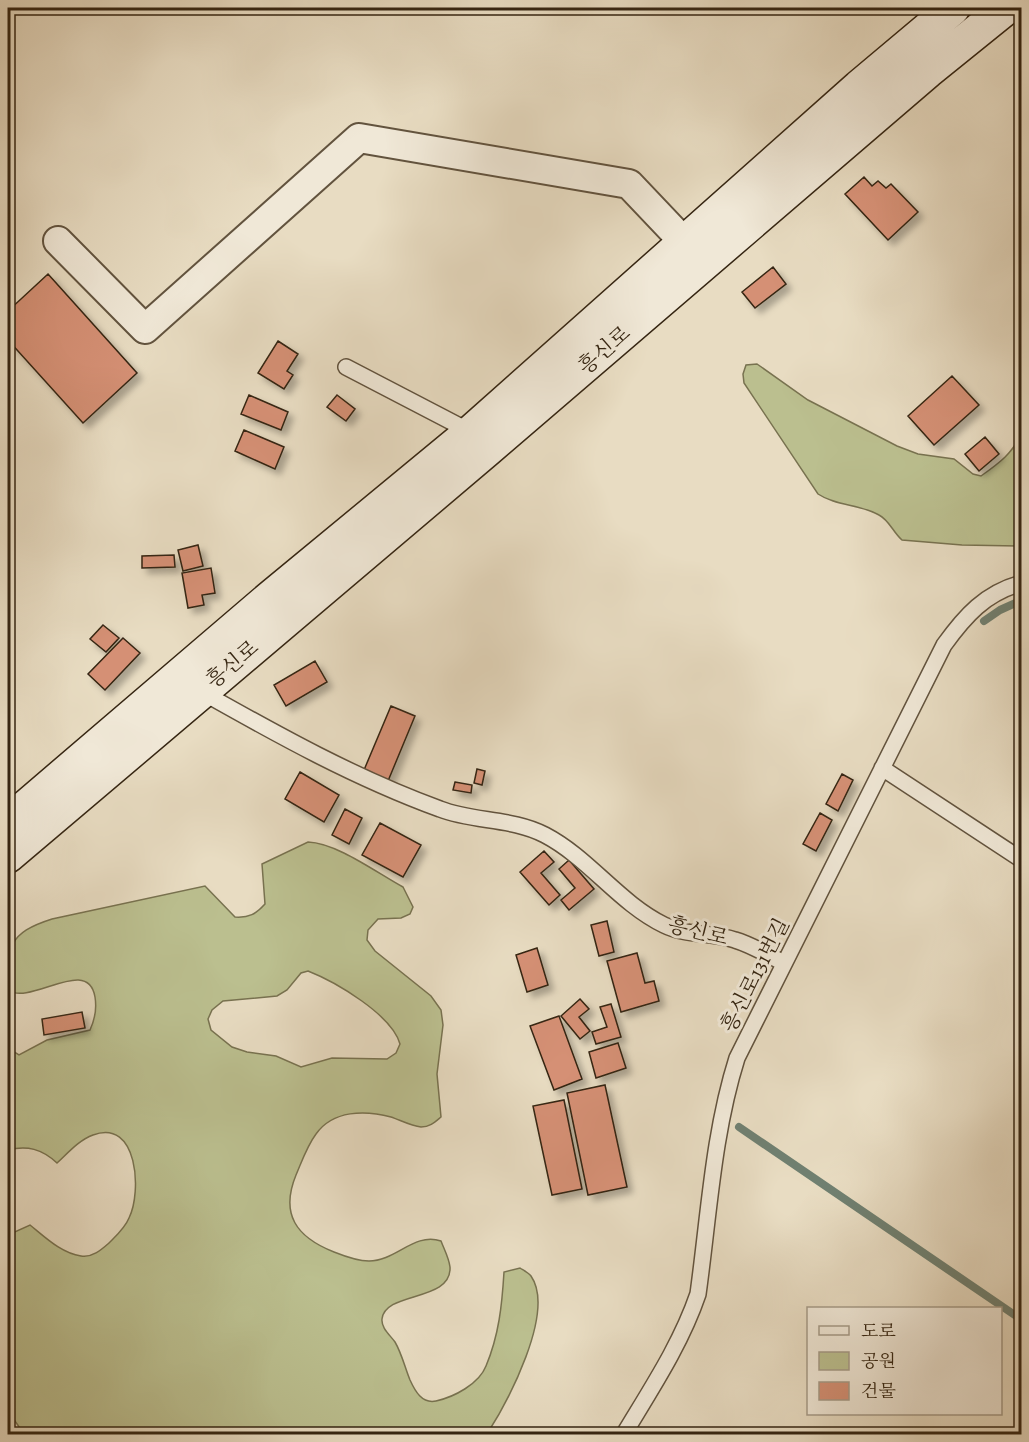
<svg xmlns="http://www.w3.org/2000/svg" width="1029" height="1442" font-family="Alegreya,'Noto Serif KR',serif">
  <defs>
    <filter id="shadow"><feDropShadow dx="5.5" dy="5.5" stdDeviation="3" flood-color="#0004"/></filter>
  </defs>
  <rect width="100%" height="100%" fill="#e8dcc2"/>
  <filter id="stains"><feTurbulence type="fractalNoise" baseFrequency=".00333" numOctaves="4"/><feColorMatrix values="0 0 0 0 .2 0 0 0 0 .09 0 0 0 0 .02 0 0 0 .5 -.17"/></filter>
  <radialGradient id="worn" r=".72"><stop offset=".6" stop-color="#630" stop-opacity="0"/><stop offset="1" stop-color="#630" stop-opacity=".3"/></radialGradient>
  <path fill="#bbbf8f" stroke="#787250" stroke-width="1.5" fill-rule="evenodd" d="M757 364 808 400 897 446 918 454 954 459 973 474 981 476C998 464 1015 452 1021 432V546L962 545 902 540C893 532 889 520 879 515 860 504 836 506 818 494L744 383 743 374 746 365Z
    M308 842C337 843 377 873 403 887L413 907 410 914 401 918 378 919 368 930 367 940 375 951 431 996 441 1010 443 1025 437 1074 441 1117C435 1122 430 1127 421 1127 411 1126 400 1120 391 1117 365 1110 333 1110 316 1134 307 1146 302 1161 296 1175 280 1214 296 1237 334 1252 344 1256 357 1261 369 1261 396 1261 414 1232 441 1241 444 1249 449 1258 450 1267 452 1302 385 1291 382 1319 381 1328 390 1335 395 1342 402 1354 405 1368 410 1380 415 1391 422 1404 436 1401 454 1397 479 1384 486 1366 499 1335 502 1305 504 1272L520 1268C523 1270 529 1273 531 1276 556 1312 507 1403 487 1434H24L8 1411V1235L30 1225C45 1237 61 1253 81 1256 92 1258 101 1250 109 1243 117 1235 125 1228 129 1218 142 1192 138 1118 93 1135 79 1140 68 1153 57 1163 42 1149 27 1145 8 1150V1048L19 1055 47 1040 90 1030C95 1019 97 1009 95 997 88 955 31 1006 8 990 7 947 8 933 52 919L205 886 235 917C249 918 256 914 265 904L262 864ZM308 971C336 982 392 1015 400 1044L396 1053 387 1059 332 1058 301 1067 276 1056 247 1052 232 1047 211 1030 208 1019 212 1010 223 1001 277 996 287 990 301 973Z"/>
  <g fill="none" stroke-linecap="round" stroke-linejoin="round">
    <path stroke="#708071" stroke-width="8" d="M984 621 1000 610 1022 600
      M739 1127 1022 1320"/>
  </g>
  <path fill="#d59075" stroke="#352512" stroke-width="1.5" filter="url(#shadow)" d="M864 177 872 186 878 181 886 188 891 184 918 212 888 240 845 194Z
    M773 267 786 284 755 308 742 292Z
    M48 274 137 373 83 423 8 340V311Z
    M278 341 298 354 287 371 293 375 284 389 258 373Z
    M952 376 979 405 934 445 908 416Z
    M249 395 288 412 281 430 241 414Z
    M337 395 355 409 346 421 327 407Z
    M244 430 284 447 275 469 235 451Z
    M985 437 999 454 979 471 965 454Z
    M198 545 203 566 183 571 178 550Z
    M174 555 175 567 142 568V556Z
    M211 568 215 593 202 595 204 605 188 608 182 573Z
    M103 625 119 638 106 652 90 639Z
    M123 638 140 653 105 690 88 674Z
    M315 661 327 682 286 706 274 685Z
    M391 706 415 716 388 781 364 770Z
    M477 769 485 771 482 785 474 783Z
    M300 772 339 795 324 822 285 799Z
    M842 774 853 780 838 811 826 804Z
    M455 782 472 785 471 793 453 790Z
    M345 809 362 818 349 844 332 835Z
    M820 813 832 820 816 851 803 844Z
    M380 823 421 845 403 877 362 855Z
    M544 851 554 862 541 873 560 895 549 905 520 872Z
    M569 860 594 889 569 910 561 900 575 888 559 869Z
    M607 921 614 952 599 956 591 925Z
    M537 948 548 985 527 992 516 955Z
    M637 953 645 983 654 981 659 1001 621 1012 607 961Z
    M580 999 589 1009 579 1017 590 1031 580 1039 561 1016Z
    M611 1004 621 1037 596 1044 592 1032 607 1027 600 1007Z
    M82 1012 85 1028 44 1035 42 1019Z
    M559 1016 582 1079 554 1090 530 1026Z
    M618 1043 626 1068 596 1078 589 1052Z
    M605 1085 627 1187 588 1195 567 1093Z
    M564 1100 582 1189 552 1195 533 1106Z"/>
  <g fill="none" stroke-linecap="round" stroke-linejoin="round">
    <g stroke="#62533e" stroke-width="18">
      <path id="lane" d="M346 367 471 432
        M200 691C278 735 355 778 440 809 473 822 513 818 545 835 589 858 619 903 664 925 686 936 712 932 735 940 752 945 768 955 784 963
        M882 768 1022 860
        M624 1434C651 1389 681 1344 698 1294 709 1215 713 1134 737 1058L944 645C965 616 985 593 1022 583"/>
    </g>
    <g stroke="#62533e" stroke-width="32">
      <path id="street" d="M58 241 145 329 359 138 629 184 685 243"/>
    </g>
    <g stroke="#352512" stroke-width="36">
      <path id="secondary" d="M8 822 271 597 471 432 859 87 953 8
        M8 856 488 449 928 71 1006 8"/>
    </g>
    <use href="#lane" stroke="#f0e8d7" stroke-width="15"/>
    <use href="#street" stroke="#f0e8d7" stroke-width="28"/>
    <use href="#secondary" stroke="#f0e8d7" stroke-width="33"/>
  </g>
  <g text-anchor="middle" stroke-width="6" stroke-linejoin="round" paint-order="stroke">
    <g font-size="21" fill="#352512" stroke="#f0e8d7">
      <text transform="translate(604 350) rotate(-41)" y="7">흥신로</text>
      <text transform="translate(232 664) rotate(-40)" y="7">흥신로</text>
      <text transform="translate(698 931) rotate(14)" y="7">흥신로</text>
      <text transform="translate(755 975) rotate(-63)" y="7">흥신로131번길</text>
    </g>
  </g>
  <rect width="1029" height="1442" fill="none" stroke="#e8dcc2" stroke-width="30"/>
  <rect x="9" y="9" width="1011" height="1424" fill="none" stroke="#352512" stroke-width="3"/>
  <rect x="15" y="15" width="999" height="1412" fill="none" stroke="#352512" stroke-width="1.5"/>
  <rect x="807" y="1307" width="195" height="108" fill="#f0e8d7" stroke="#a59a88" stroke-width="1.5"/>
  <rect x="819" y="1326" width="30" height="9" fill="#f0e8d7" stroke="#a59a88" stroke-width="1.5"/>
  <text x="861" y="1337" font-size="18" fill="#352512">도로</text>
  <rect x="819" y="1352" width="30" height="18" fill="#bbbf8f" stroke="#a59a88" stroke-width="1.5"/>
  <text x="861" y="1367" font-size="18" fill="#352512">공원</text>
  <rect x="819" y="1382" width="30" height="18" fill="#d59075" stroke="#a59a88" stroke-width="1.5"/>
  <text x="861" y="1397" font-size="18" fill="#352512">건물</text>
  <rect width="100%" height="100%" filter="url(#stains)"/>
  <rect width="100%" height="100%" fill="url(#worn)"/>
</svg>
